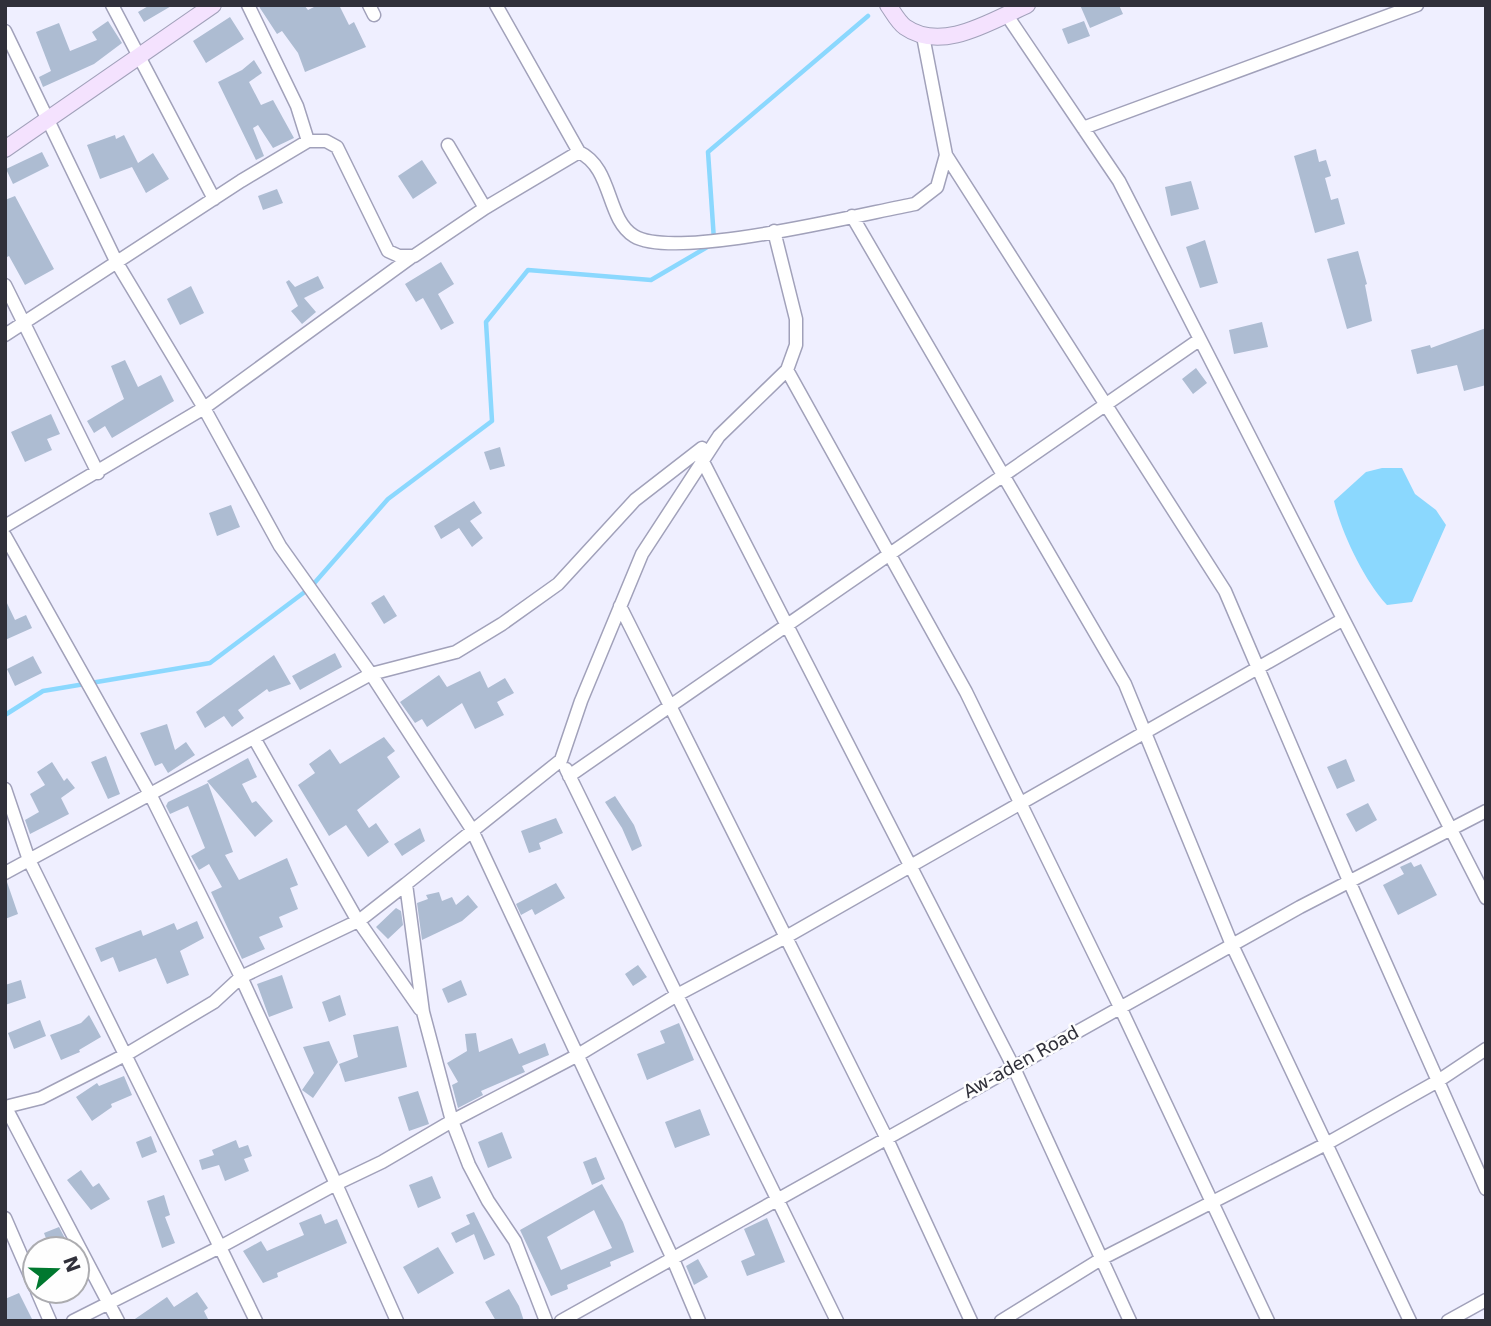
<svg xmlns="http://www.w3.org/2000/svg" width="1491" height="1326" font-family="'DejaVu Sans',sans-serif">
  <rect width="100%" height="100%" fill="#efefff"/>
  <path fill="#8bd8fe" d="M1382 468H1402L1415 494 1436 510 1446 525 1412 602 1387 605C1364 580 1342 534 1334 501L1366 472Z"/>
  <g fill="none" stroke-linecap="round" stroke-linejoin="round">
    <path stroke="#8bd8fe" stroke-width="4.5" d="M714 240 708 152 868 16
      M5 715 43 691 210 663 310 588 388 499 492 421 486 322 528 270 651 280 709 246"/>
  </g>
  <path fill="#adbcd2" fill-rule="evenodd" d="M150 5H173L144 22 138 12Z
    M258 5H304L308 10 318 5H339L349 25 354 22 366 47 305 72 298 53 282 31 277 34Z
    M1080 5H1119L1123 14 1090 28Z
    M230 17 244 39 206 63 193 41Z
    M108 21 122 43 94 64 43 87 39 77 51 71 36 32 59 23 70 51 97 40 92 32Z
    M1084 21 1090 36 1068 44 1062 29Z
    M254 60 262 73 249 82 261 105 273 100 294 138 273 148 258 125 253 128 264 156 256 160 218 82 242 70Z
    M115 135 116 139 124 135 138 163 153 153 169 179 146 193 132 167 100 179 87 145Z
    M1316 149 1319 162 1326 160 1331 176 1325 178 1331 200 1338 198 1345 224 1315 233 1294 156Z
    M42 152 49 166 13 184 6 169Z
    M422 160 437 183 413 199 398 176Z
    M1191 181 1199 209 1171 216 1165 187Z
    M277 189 283 203 263 210 258 196Z
    M15 196 54 269 25 285 9 256 5 258V200Z
    M1205 240 1218 283 1200 288 1186 247Z
    M1358 251 1367 284 1365 285 1372 321 1347 329 1327 259Z
    M441 262 454 284 438 294 454 323 441 330 423 298 416 302 405 284Z
    M318 276 324 288 304 298 316 312 302 324 291 311 298 306 286 282 289 280 295 287Z
    M191 286 204 313 180 325 167 299Z
    M1262 322 1268 347 1234 354 1229 330Z
    M1486 328V385L1464 391 1457 365 1417 374 1411 350 1430 345 1431 348Z
    M125 360 138 387 161 375 174 401 112 438 105 426 94 433 87 421 124 399 111 366Z
    M1196 368 1207 383 1193 394 1182 379Z
    M51 414 60 434 47 439 52 450 25 462 11 432Z
    M500 447 505 466 490 470 484 452Z
    M474 501 482 513 470 521 483 538 472 547 459 528 441 539 434 526Z
    M231 505 240 527 217 536 209 513Z
    M384 595 397 616 384 624 371 603Z
    M5 599 15 620 26 615 32 628 5 640Z
    M335 653 342 667 300 690 292 676Z
    M274 655 291 684 269 692 267 689 238 710 244 718 232 727 224 716 205 728 196 712Z
    M33 656 42 673 15 686 7 669Z
    M480 671 488 688 505 678 514 693 497 702 504 715 475 729 462 703 427 727 422 719 415 723 400 702 439 675 447 687Z
    M167 724 175 750 186 742 195 755 168 773 162 763 155 766 140 733Z
    M384 737 395 751 387 757 400 777 357 810 369 828 376 823 389 842 368 857 346 825 329 836 298 785 315 773 309 764 330 749 340 764Z
    M106 756 120 794 108 799 91 762Z
    M248 758 257 777 242 784 252 803 256 801 273 821 255 837 207 781Z
    M1346 759 1355 781 1337 789 1327 767Z
    M52 762 64 781 67 778 75 788 61 798 69 814 30 834 25 820 39 812 30 794 45 785 37 772Z
    M208 783 233 852 225 855 239 880 287 858 298 885 290 888 298 909 279 917 283 927 259 937 265 949 242 959 211 892 222 887 209 864 199 870 191 856 205 848 188 806 170 814 166 806 168 802Z
    M615 796 634 825 642 846 632 851 622 828 605 802Z
    M1368 803 1377 820 1356 832 1346 814Z
    M556 818 563 833 539 843 541 849 529 853 521 831Z
    M420 828 425 841 402 856 394 844Z
    M1411 862 1414 867 1421 864 1437 895 1398 915 1383 885 1404 874 1400 867Z
    M7 882 18 914 5 919V883Z
    M556 883 565 898 535 915 532 909 521 915 516 904Z
    M439 892 442 901 452 897 456 905 468 895 478 907 462 921 422 940 417 903 428 899 426 895Z
    M396 908 401 911 403 925 388 939 376 927Z
    M197 921 204 938 180 951 189 975 167 984 156 958 119 972 113 957 101 962 95 948 141 930 143 936 174 923 177 930Z
    M638 965 647 977 633 986 625 974Z
    M282 975 293 1008 269 1017 257 984Z
    M21 980 26 998 5 1005V985Z
    M461 980 467 995 448 1003 442 989Z
    M340 995 346 1015 329 1022 322 1002Z
    M89 1015 101 1037 79 1050 80 1052 61 1060 50 1035 81 1023Z
    M40 1020 46 1036 14 1049 8 1033Z
    M679 1023 694 1060 647 1080 637 1054 665 1043 660 1031Z
    M398 1026 407 1067 345 1082 339 1064 358 1057 353 1035Z
    M476 1033 479 1052 512 1038 519 1054 545 1043 549 1055 522 1066 525 1072 481 1091 483 1095 458 1108 452 1085 458 1082 447 1063 467 1051 465 1034Z
    M329 1041 338 1062 313 1098 302 1090 314 1073 303 1047Z
    M124 1076 132 1095 111 1104 112 1107 92 1121 76 1097 97 1083 99 1086Z
    M418 1091 429 1124 409 1131 398 1097Z
    M700 1109 710 1135 675 1148 665 1122Z
    M502 1132 512 1158 488 1168 478 1142Z
    M151 1136 157 1152 142 1158 136 1142Z
    M236 1140 239 1148 248 1145 252 1156 244 1159 249 1171 225 1181 219 1165 202 1170 199 1160 214 1155 212 1150Z
    M596 1157 605 1179 592 1185 583 1162Z
    M81 1170 93 1187 99 1183 110 1199 91 1210 67 1180Z
    M432 1176 441 1198 418 1208 409 1185Z
    M602 1184 623 1222 634 1252 610 1262 611 1266 567 1285 568 1289 551 1296 520 1230ZM594 1210 612 1248 561 1270 547 1237Z
    M164 1195 170 1215 165 1217 175 1243 162 1248 147 1201Z
    M474 1212 495 1255 484 1260 474 1234 456 1243 451 1233 470 1224 466 1215Z
    M321 1214 325 1224 337 1219 347 1243 277 1273 278 1277 263 1283 243 1251 261 1241 267 1251 304 1235 299 1223Z
    M767 1218 785 1262 747 1276 741 1261 755 1255 744 1229Z
    M59 1227 67 1242 50 1249 44 1233Z
    M438 1247 454 1273 418 1294 403 1267Z
    M698 1259 708 1277 694 1285 686 1266Z
    M509 1289 519 1306 524 1321H496L485 1302Z
    M197 1292 208 1308 204 1311 209 1321H132L167 1297 174 1307Z
    M19 1293 33 1321H5V1299Z"/>
  <g fill="none" stroke-linecap="round" stroke-linejoin="round">
    <g stroke="#a1a1ba" stroke-width="15">
      <path id="street" d="M112 5 214 199
        M248 5 297 106 308 141
        M369 5 374 15
        M496 5 579 152
        M1006 14 1119 181 1486 898
        M5 31 117 263 204 408 280 546 371 674 471 828 672 1257 699 1321
        M1083 128 1417 5
        M448 145 485 208
        M946 155 1225 591 1349 881 1486 1189
        M852 216 1125 684 1232 945 1410 1321
        M5 285 98 473
        M5 335 241 181 308 141H326L337 147 388 251 399 256H414L485 208 579 152C613 168 606 219 634 236 675 261 861 214 915 204L937 187 946 155 923 36
        M787 370 966 692 1120 1007 1268 1321
        M698 452 1013 1066 1130 1321
        M5 526 204 408 413 256
        M5 536 150 794 241 977 336 1184 220 1247 29 860 5 789
        M620 606 886 1137 971 1321
        M254 738 355 916 420 1009
        M566 769 837 1321
        M569 776 1199 340
        M5 873 371 674 456 652 502 624 558 584 635 500 702 448
        M5 1106 118 1321
        M5 1107 41 1098 127 1054 214 1002 241 977 360 920 406 884
        M5 1218 35 1287
        M37 1291 50 1321
        M73 1321 220 1247 256 1321
        M397 1321 336 1184 382 1162 452 1121 423 1012 406 884 561 760 581 701 642 554 719 436 787 370 796 345V319L774 231
        M546 1321 515 1241 488 1201 469 1165 452 1121 578 1055 677 995 786 937 1342 620
        M561 1321 1300 907 1486 811
        M1001 1321 1101 1259 1326 1144 1438 1081 1486 1049
        M1448 1321 1486 1300"/>
    </g>
    <g stroke="#a1a1ba" stroke-width="18">
      <path id="secondary" d="M888 5C893 12 898 22 905 27 942 53 991 21 1027 5
        M5 149 213 5"/>
    </g>
    <use href="#street" stroke="#fff" stroke-width="12"/>
    <use href="#secondary" stroke="#f4e2fe" stroke-width="16"/>
  </g>
  <g text-anchor="middle" stroke-width="5" stroke-linejoin="round" paint-order="stroke">
    <g font-size="18" fill="#30303a" stroke="#fefefe">
      <text transform="translate(1021 1062) rotate(-29)" y="6">Aw-aden Road</text>
    </g>
  </g>
  <rect width="1491" height="1326" fill="none" stroke="#30303a" stroke-width="14"/>
  <g transform="translate(56 1270) rotate(70)"><circle r="33" fill="#fefefe" stroke="#acacb0" stroke-width="2"/>
  <path d="M0-5L12 26L0 18L-12 26Z" fill="#00782f"/>
  <text y="-10" font-size="19" font-weight="bold" text-anchor="middle" fill="#30303a">N</text>
  </g>
</svg>
